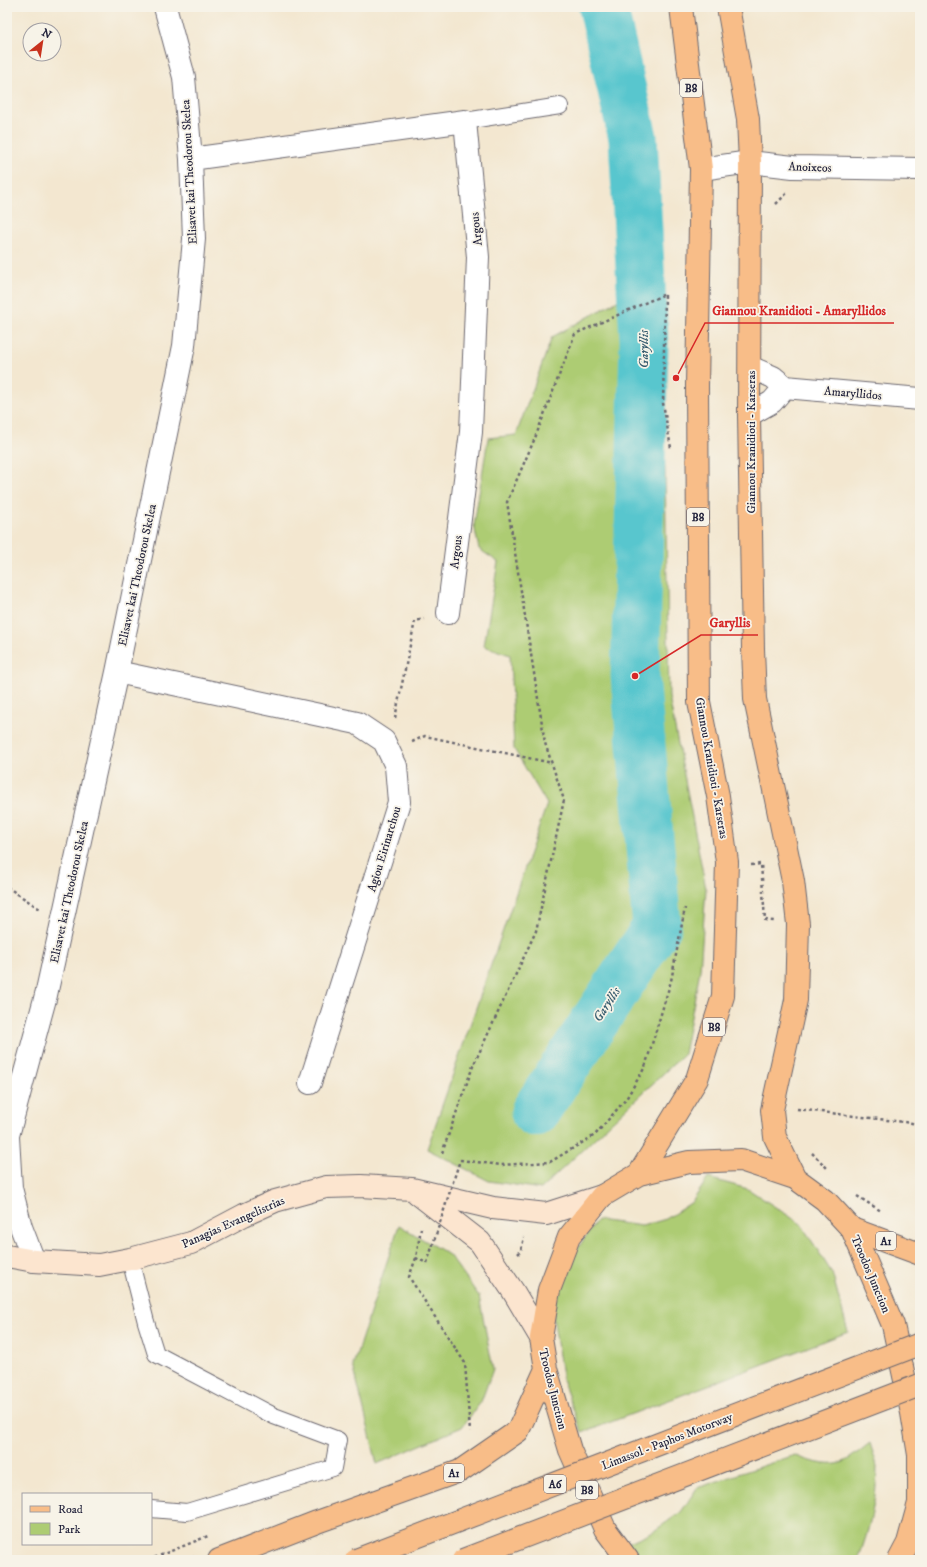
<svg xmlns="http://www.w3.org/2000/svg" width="927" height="1567" font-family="'IM FELL DW Pica',serif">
  <rect width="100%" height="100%" fill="#f7f3e8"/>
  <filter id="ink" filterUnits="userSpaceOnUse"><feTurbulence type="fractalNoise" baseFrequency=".025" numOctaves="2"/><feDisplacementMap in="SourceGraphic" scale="8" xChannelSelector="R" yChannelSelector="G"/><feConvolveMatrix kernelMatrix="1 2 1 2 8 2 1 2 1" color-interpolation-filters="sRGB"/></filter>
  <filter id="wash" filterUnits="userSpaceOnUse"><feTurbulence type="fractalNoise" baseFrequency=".012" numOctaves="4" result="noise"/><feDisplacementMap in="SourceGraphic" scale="16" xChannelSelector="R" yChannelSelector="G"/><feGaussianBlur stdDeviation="0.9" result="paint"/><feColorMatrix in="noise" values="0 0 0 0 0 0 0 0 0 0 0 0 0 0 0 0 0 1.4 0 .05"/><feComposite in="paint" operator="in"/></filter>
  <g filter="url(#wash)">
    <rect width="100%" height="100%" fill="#f3e7d0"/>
    <path fill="#adcc73" stroke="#687757" d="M650 283 665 469 669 697 706 889 700 970 684 1054 541 1189 489 1181 427 1149 547 804 514 749 510 655 484 646 498 562 479 549 474 525 488 438 516 435 552 337Z
      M708 1178 748 1189 801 1224 832 1273 848 1332 582 1433 563 1382 553 1316 558 1285 578 1248 597 1220 642 1226 666 1219 692 1202Z
      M399 1225 449 1255 479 1296 493 1369 481 1402 462 1427 377 1464 353 1365Z
      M870 1443C872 1451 876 1459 877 1467 877 1499 869 1531 858 1560H638L627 1543 654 1531 681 1512 697 1488 795 1455C806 1461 828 1467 841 1463 848 1461 863 1448 870 1443Z"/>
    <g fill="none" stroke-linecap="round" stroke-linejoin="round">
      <path stroke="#59c6ce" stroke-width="49" d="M535 1112 657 927 635 676 644 341 633 138 603 7"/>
    </g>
  </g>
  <g filter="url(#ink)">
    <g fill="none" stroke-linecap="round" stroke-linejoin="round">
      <g stroke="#6b676f" stroke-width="18">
        <path id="service" d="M465 121 560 106
          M130 1259 146 1322 156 1354 274 1416 338 1440 333 1468 187 1512 151 1509"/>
      </g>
      <g stroke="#6b676f" stroke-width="24">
        <path id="minor" d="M191 159 465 121 478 257 471 432 448 613
          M701 169 750 162 793 167 920 169
          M750 367 773 377 785 387 920 399
          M749 415 772 402 785 387
          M117 672 357 723 384 741 396 766 399 802 310 1083
          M8 1137 11 1188 21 1227 34 1261
          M7 1139 46 995 117 672 184 346 194 239 191 159 184 77 165 7"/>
      </g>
      <g stroke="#6b676f" stroke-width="24">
        <path id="secondary" d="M417 1193 480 1242 513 1291 541 1338
          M7 1256 34 1261 99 1265 130 1259 191 1243 244 1215 275 1201 326 1187 361 1186 412 1189 493 1208 546 1214 602 1196"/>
      </g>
      <g stroke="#6b676f" stroke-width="24">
        <path id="primary" d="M728 7 748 119 750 162 749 415 753 649 755 699 793 881 798 924 796 1000 772 1110 775 1137 795 1178
          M639 1174 697 1079 723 996 727 862 718 796 699 702 697 386 701 169 681 7
          M219 1560 317 1522 460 1471 518 1431 546 1369
          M628 1560 605 1529 570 1450 546 1369 541 1338 549 1290 569 1237 602 1196 639 1174 689 1162 741 1160 795 1178 825 1200 852 1229 893 1325 912 1413 919 1455V1503L908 1543 899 1560"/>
      </g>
      <g stroke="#6b676f" stroke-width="24">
        <path id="trunk" d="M852 1229 920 1254
          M919 1503 920 1502"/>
      </g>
      <path stroke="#6b676f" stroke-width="2.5" stroke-dasharray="3 3" stroke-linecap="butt" d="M776 204 788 192
        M395 718 415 621 424 619
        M412 742 425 736 552 763
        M751 865 761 864 765 920 774 921
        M7 887 40 909
        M797 1109 920 1124
        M442 1153 473 1066 536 931 564 800 545 743 507 502 535 438 575 334 665 294 663 403 671 448
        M812 1153 827 1168
        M460 1160 501 1165 550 1162 595 1135 626 1099 645 1067 671 981 685 908
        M857 1196 881 1211
        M421 1228 416 1258 427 1263
        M518 1254 521 1251 524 1237
        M416 1258 409 1277 465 1363 470 1432
        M149 1560 208 1536
        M186 1560 194 1557"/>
      <use href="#service" stroke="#fff" stroke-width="16"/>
      <use href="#minor" stroke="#fff" stroke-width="22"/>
      <use href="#secondary" stroke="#fce5cf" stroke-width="22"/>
      <use href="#primary" stroke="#f8bd88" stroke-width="22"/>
      <use href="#trunk" stroke="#f8bd88" stroke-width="22"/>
      <g stroke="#6b676f" stroke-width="24" stroke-linecap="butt">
        <path id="motorway-bridge" d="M356 1560 920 1344
          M463 1560 920 1385"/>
      </g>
      <path stroke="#6b676f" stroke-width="2.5" stroke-dasharray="3 3" stroke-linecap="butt" d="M427 1263 460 1160"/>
      <use href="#motorway-bridge" stroke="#f8bd88" stroke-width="22"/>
    </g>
  </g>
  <g text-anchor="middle" stroke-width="3.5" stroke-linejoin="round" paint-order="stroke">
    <g fill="#f7f3e8" stroke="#62616f" stroke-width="1">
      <rect x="680" y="79" width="22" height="18" rx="3"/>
      <rect x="687" y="508" width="22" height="18" rx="3"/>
      <rect x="703" y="1018" width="22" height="18" rx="3"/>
      <rect x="876" y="1232" width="20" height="18" rx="3"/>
      <rect x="444" y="1464" width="20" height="18" rx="3"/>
      <rect x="544" y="1475" width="22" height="18" rx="3"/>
      <rect x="576" y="1481" width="22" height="18" rx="3"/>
    </g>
    <g font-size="11" font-weight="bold" fill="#22223b">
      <text x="691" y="92">B8</text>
      <text x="698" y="521">B8</text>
      <text x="714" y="1031">B8</text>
      <text x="886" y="1245">A1</text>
      <text x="454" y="1477">A1</text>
      <text x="555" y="1488">A6</text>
      <text x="587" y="1494">B8</text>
    </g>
    <g font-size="12" fill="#22223b" stroke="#f7f3e8">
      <text transform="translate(810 167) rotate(2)" y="4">Anoixeos</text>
      <text transform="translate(189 172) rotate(-93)" y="4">Elisavet kai Theodorou Skelea</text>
      <text transform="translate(476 229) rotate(-96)" y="4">Argous</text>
      <text transform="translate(853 393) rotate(5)" y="4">Amaryllidos</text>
      <text transform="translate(751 442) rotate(-90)" y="4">Giannou Kranidioti - Karseras</text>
      <text transform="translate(456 552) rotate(-83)" y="4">Argous</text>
      <text transform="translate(137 575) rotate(-78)" y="4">Elisavet kai Theodorou Skelea</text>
      <text transform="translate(712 768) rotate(80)" y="4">Giannou Kranidioti - Karseras</text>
      <text transform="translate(384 849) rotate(-73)" y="4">Agiou Eirinarchou</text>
      <text transform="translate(69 892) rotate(-78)" y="4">Elisavet kai Theodorou Skelea</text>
      <text transform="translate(233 1222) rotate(-24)" y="4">Panagias Evangelistrias</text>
      <text transform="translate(871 1274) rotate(67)" y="4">Troodos Junction</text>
      <text transform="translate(553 1389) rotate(76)" y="4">Troodos Junction</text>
      <text transform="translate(667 1441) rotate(-21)" y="4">Limassol - Paphos Motorway</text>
    </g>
    <g font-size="13" font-style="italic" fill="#355b6e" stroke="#f7f3e8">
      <text transform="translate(643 349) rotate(-90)" y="5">Garyllis</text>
      <text transform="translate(606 1004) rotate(-57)" y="5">Garyllis</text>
    </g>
  </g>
  <path fill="none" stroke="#d62828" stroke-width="1.5" d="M676 378L705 323H894M635 676L701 635H758"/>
  <g fill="#d62828" stroke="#f7f3e8" stroke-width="1.5">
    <circle cx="676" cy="378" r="4"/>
    <circle cx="635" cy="676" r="4"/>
  </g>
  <g font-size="13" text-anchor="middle" font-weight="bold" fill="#d62828" stroke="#f7f3e8" stroke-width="3.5" stroke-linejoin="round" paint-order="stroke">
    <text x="799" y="315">Giannou Kranidioti - Amaryllidos</text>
    <text x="730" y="627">Garyllis</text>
  </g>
  <rect width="927" height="1567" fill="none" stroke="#f7f3e8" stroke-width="24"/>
  <rect x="22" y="1493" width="130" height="52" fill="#f7f3e8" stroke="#a29fa3"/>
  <rect x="30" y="1506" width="20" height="6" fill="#f8bd88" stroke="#a29fa3"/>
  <text x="58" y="1513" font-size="12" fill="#22223b">Road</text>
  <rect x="30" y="1523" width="20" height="12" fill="#adcc73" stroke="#a29fa3"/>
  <text x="58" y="1533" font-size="12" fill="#22223b">Park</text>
  <g transform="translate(42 42) rotate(30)"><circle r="19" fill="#f7f3e8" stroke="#a29fa3"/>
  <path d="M0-3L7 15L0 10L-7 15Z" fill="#c8321e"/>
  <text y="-6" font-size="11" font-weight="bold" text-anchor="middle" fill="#22223b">N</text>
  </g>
</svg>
